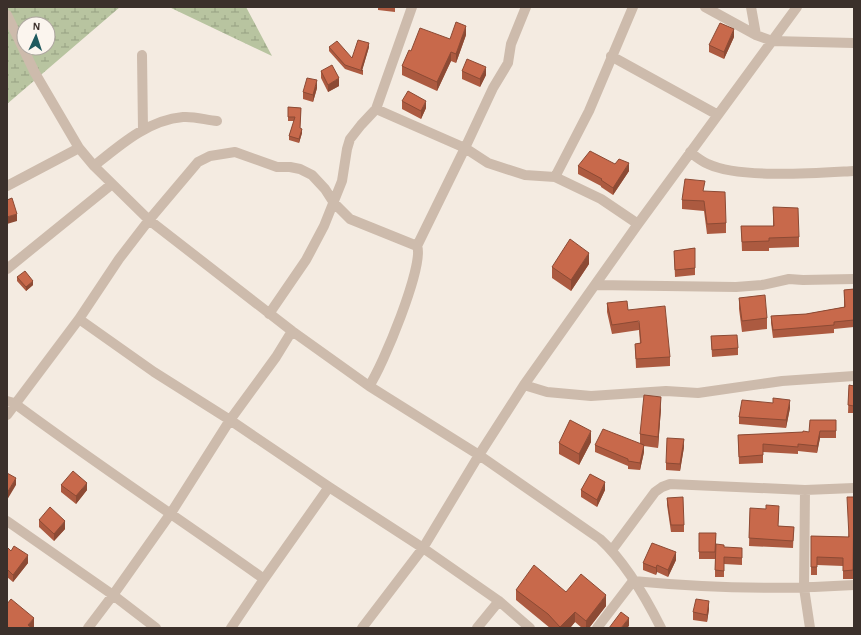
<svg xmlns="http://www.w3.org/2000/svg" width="861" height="635" font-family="'Alegreya Sans',sans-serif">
  <defs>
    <pattern id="wetland-marsh" width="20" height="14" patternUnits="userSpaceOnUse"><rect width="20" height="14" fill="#b8c4a0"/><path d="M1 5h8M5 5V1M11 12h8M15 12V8" fill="none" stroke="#97a083"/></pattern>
  </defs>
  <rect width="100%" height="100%" fill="#f4ebe1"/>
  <path fill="url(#wetland-marsh)" fill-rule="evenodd" d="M7 7H120L7 104ZM24 24H48V48H24Z
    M169 7H246L272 56Z"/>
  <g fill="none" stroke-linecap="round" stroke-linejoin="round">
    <path stroke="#cdbbac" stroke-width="10" d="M526 7 511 44 508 63 493 88 465 148 488 163 525 175 555 177
      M633 7 589 111 555 177 601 199 638 224
      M705 7 756 35
      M751 7 756 35 772 41 854 43
      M7 15 35 73 79 148 94 166 149 220 292 331 369 386 479 455 600 539C624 561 646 598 661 628
      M142 55 143 130
      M611 56 718 115
      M376 109 465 148 417 246
      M690 152C695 156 701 161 708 164 740 179 817 173 854 171
      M94 166C120 145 148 120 183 117 194 116 206 120 217 121
      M7 186 79 148
      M7 269 112 184
      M595 285 736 287 762 285 789 279 803 280 854 279
      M269 314 306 260 324 226 342 181 347 149 350 139 361 125 376 109 412 7
      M79 319 154 372 230 420 329 487 423 548 499 601 530 628
      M524 385 547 392 591 396 666 391 698 393 782 381 854 376
      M7 401 14 403C96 464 181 520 264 579L231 628
      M7 415 79 319 119 259 149 220 198 162 210 156 235 152 277 167H290L300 169 312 175 325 189 334 203 350 219 417 246C425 264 382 368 369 386
      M805 490 804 588 810 628
      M7 521 113 595 156 628
      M612 550 655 492 662 487 670 484 805 490 854 488
      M264 579 329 487
      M88 628 113 595 171 513 230 420 276 357 292 331
      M362 628 423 548 479 455 524 385 638 224 797 7
      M477 628 499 601
      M597 628 633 581C707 588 780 590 854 585"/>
  </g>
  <path fill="#ac5a40" d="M378 7H395V12L378 10Z
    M466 35 456 63 451 61 437 91 402 75V66L411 51Z
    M734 37 724 59 709 52V45Z
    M329 47 352 58 369 47 362 70 363 71V75L345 69 329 51Z
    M321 71 339 86 328 92 321 78Z
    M462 71 486 75 480 87 462 79Z
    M317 88 313 102 303 99V92Z
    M402 101 426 108 421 119 402 109Z
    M288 107 301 108 300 128 302 133 299 143 289 140V136L294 121H288Z
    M615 164 629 171 613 195 601 187V186L578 174V166Z
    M705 191 726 223V233L707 234 704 211 682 209V200Z
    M773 207 799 237V247L769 248V251H742L741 226H773Z
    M695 248V275L675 277 674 251Z
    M589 264 571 291 552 278V267Z
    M17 277 33 285 26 291 17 281Z
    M854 289V327L834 329V333L773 338 771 323V316L806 314 844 307V290Z
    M739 298 767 318V329L742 332 739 309Z
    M607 303 628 310 670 357V366L636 368 635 344 640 343 639 330 612 334 607 312Z
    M711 336 738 348V355L712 357Z
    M849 385 854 386V413H848Z
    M773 403 790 408 786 428 739 424V417Z
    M661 408 658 448 644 446V452L640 470 628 469V466L595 452V445L640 444V434Z
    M836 420V438H820L817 453 798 451V454L763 452V463L739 464 738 435 809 432Z
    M591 442 579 465 559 454V443Z
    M684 447 680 471 666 470V463Z
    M61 485 87 490 76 504 61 492Z
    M581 490H605L597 507 581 497Z
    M854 497 853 579H843V566L817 565V575H811V536L848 537Z
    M667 498 684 525V532H671L667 505Z
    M750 508 779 513 778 526 794 527 793 548 749 546Z
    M39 520 65 529 54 541 39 527Z
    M699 533H716V558L724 547 742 555V565L724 564V577H715V559H699Z
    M7 547 11 551 28 563 13 582 7 577Z
    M676 560 668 577 657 572 656 575 643 570V563Z
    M516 590 566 592 606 606 589 628H582L575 622 570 628H550L516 600Z
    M709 609 707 622 693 620V612Z"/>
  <path fill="#8c4a34" d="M466 26V35L456 63V54Z
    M734 29V37L724 59V52Z
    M369 43V47L362 71 361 69Z
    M451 52V61L437 91V82Z
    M486 67V75L480 87V79Z
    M339 78V86L328 92V85Z
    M317 80V88L313 102V95Z
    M426 101V108L421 119V111Z
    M302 129V133L299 143V139Z
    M629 163V171L613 195V188Z
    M17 214V221L7 224V217Z
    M589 253V264L571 291V280Z
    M33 281V285L26 291V287Z
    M661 397V408L658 448V437Z
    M790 400V408L786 428V420Z
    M591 431V442L579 465V454Z
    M820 431V438L817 453V446Z
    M684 439V447L680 471V464Z
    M644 445V452L640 470V463Z
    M16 478V485L7 500V493Z
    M605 482V490L597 507V500Z
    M87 483V490L76 504V496Z
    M65 521V529L54 541V534Z
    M676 552V560L668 577V570Z
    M28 555V563L13 582V575Z
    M657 565V572L656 575V568Z
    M606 595V606L589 628H586V621Z
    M709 601V609L707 622V615Z
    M575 612V622L570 628H560V627Z
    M34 618V627L33 628H28V625Z
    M629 618V626L627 628H621Z"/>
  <path fill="#c8694b" stroke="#8c4a34" d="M456 22 466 26 456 54 451 52 437 82 402 66 409 50 411 51 420 28 450 39Z
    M720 23 734 29 724 52 709 45Z
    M358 40 369 43 361 69 363 71 345 65 329 47 337 41 352 58Z
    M467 59 486 67 480 79 462 71Z
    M332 65 339 78 328 85 321 71Z
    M307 78 317 80 313 95 303 92Z
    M408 91 426 101 421 111 402 101Z
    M288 107 301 108 300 128 302 129 299 139 289 136 295 117H288Z
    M590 151 615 164 619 159 629 163 613 188 601 180 602 179 578 166Z
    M685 179 705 181 703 191 725 192 726 223 707 224 704 201 682 200Z
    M12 198 17 214 7 217V200Z
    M773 207 798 208 799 237 769 238V241L742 242 741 226H774Z
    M570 239 589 253 571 280 552 267Z
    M695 248V268L675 270 674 251Z
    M25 271 33 281 26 287 17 277Z
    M854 289V320L834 322V325L773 330 771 316 806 314 845 307 844 290Z
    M765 295 767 318 742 321 739 298Z
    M627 301 628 310 665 306 670 357 636 359 635 344 641 343 639 321 612 325 607 303Z
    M737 335 738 348 712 350 711 336Z
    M849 385 854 386V406L848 405Z
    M644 395 661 397 658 437 640 434Z
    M773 398 790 400 786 420 739 417 742 400 773 403Z
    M570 420 591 431 579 454 559 443Z
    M810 420H836V431H820L817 446 798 444V447L763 444V455L739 457 738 435 803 432V431L809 432Z
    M603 429 644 445 640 463 628 461V459L595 445Z
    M667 438 684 439 680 464 666 463Z
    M73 471 87 483 76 496 61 485Z
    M7 473 16 478 7 493Z
    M590 474 605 482 597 500 581 490Z
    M683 497 684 525H671L667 498Z
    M847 497H854L853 570 843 571V558L817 557V567H811V536L849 537Z
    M766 505 779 506 778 526 794 527 793 541 749 538 750 508 766 509Z
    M50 507 65 521 54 534 39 520Z
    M699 533H716L715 552H699Z
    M652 543 676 552 668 570 657 565 656 568 643 563Z
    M716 544 724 545V547L742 548V558L724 557V571L715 570Z
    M14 546 28 555 13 575 7 569V547L11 551Z
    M534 565 566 592 581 574 606 595 586 621 575 612 560 627 548 614 516 590Z
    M11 599 34 618 28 625 32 628H7V604Z
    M696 599 709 601 707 615 693 612Z
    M621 612 629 618 621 628H609Z"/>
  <rect width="861" height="635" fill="none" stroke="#3b302b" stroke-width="16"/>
  <g transform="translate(36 36) rotate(3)"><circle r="19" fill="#fbf5ee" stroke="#aea6a0"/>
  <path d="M0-3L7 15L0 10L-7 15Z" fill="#1f5a5e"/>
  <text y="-6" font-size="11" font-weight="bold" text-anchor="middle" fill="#3b302b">N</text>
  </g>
</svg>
